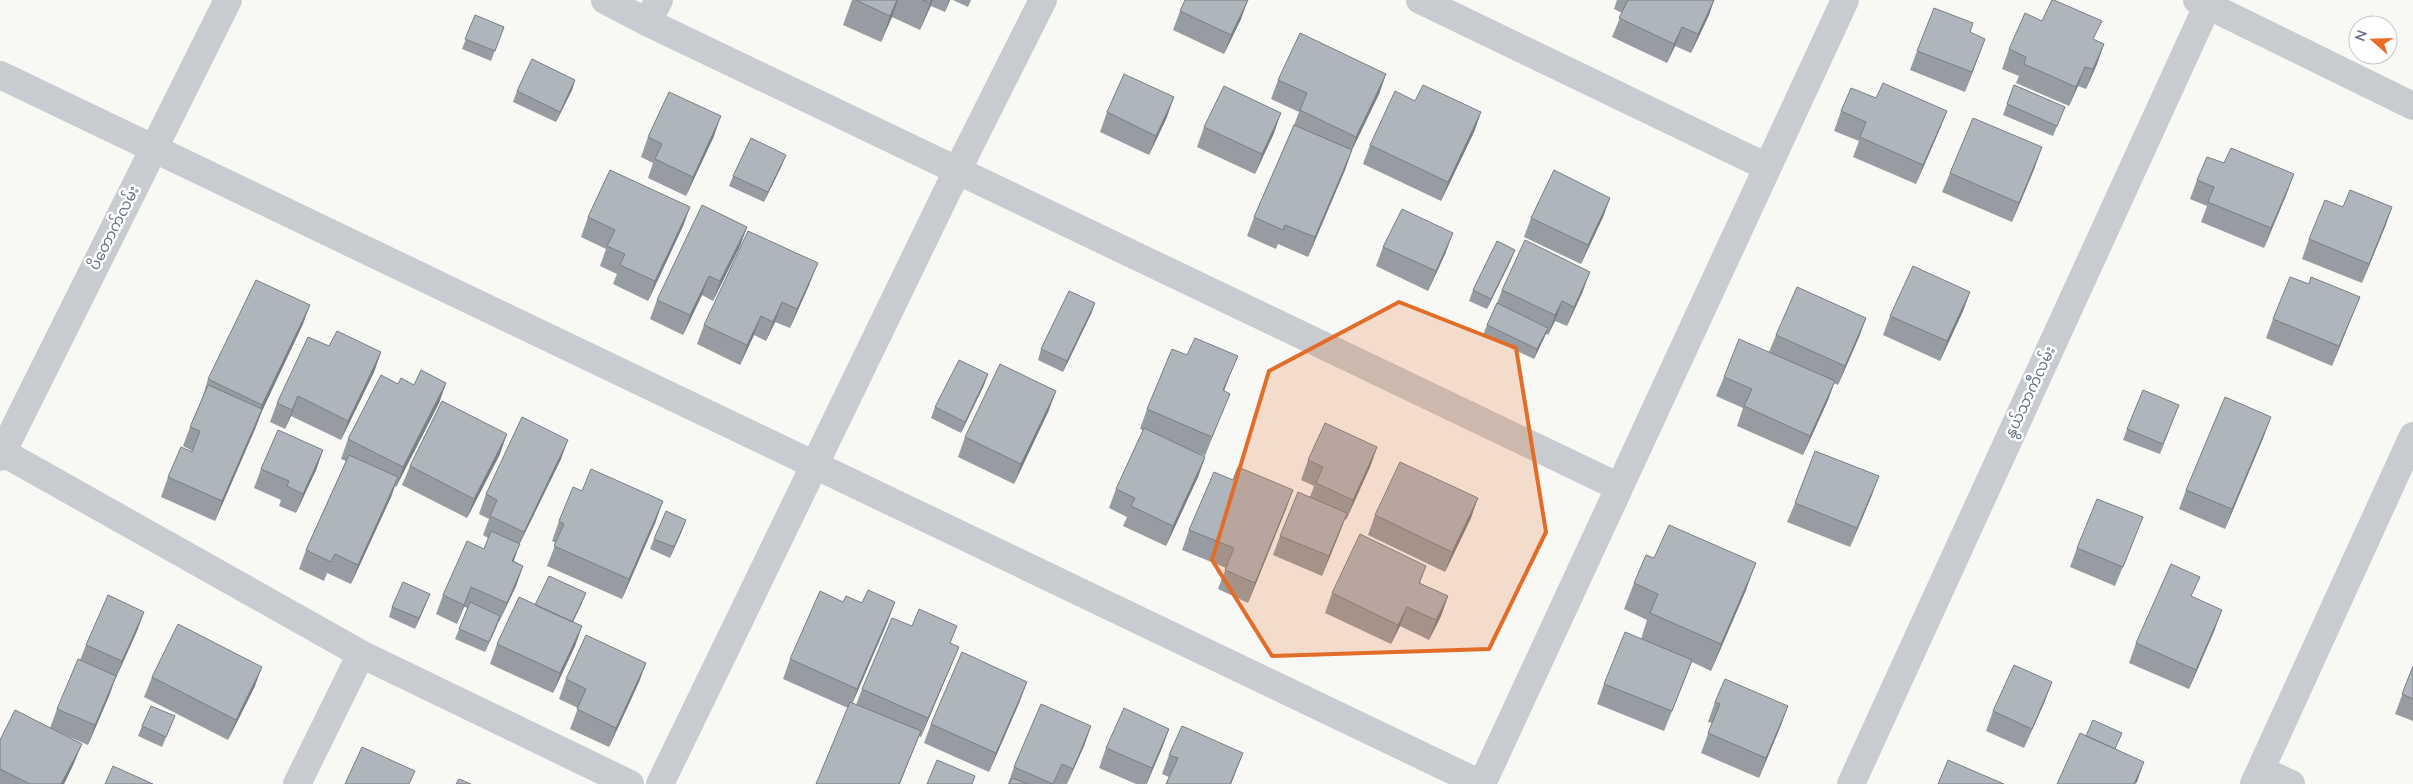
<svg xmlns="http://www.w3.org/2000/svg" width="2413" height="784" font-family="Mulish,'Noto Sans Myanmar',sans-serif">
  <rect width="100%" height="100%" fill="#f8f8f5"/>
  <g fill="none" stroke-linecap="round" stroke-linejoin="round">
    <path stroke="#c8cbcf" stroke-width="28" d="M605 0 647 22 1619 487
      M1420 0 1767 167
      M2197 0 2413 106
      M647 22 659 0
      M0 75 1481 784
      M2 452 361 654 630 784
      M0 457 228 0
      M2261 770 2291 784
      M297 784 361 654
      M660 784 957 171 1043 0
      M1482 784 1845 0
      M1851 784 2210 0
      M2254 784 2413 436"/>
  </g>
  <path fill="#969ca2" d="M852 0H950L945 12 931 6 920 30 892 17 881 42 843 25Z
    M953 0H971L968 7Z
    M1617 0H1714L1709 15 1691 53 1675 46 1667 63 1612 37 1622 13 1614 9Z
    M1180 11 1241 19 1224 54 1173 30Z
    M475 15 504 27 491 61 462 49Z
    M2042 21 2104 44 2097 64 2086 89 2078 86 2069 106 2016 83 2019 76 2002 69 2009 49Z
    M1985 39 1965 92 1910 70 1917 51Z
    M1386 74 1379 94 1352 150 1345 170 1308 257 1278 244 1276 249 1247 236 1254 217 1294 125 1299 112 1271 99 1278 80Z
    M575 80 572 90 556 122 513 102 517 91Z
    M2014 85 2065 107 2053 136 2003 115Z
    M1876 98 1947 111 1939 131 1916 184 1853 157 1859 141 1834 131 1841 111Z
    M1415 101 1481 112 1474 132 1441 201 1363 164 1370 145Z
    M1107 112 1167 117 1149 155 1100 132Z
    M1204 127 1274 133 1255 174 1197 147Z
    M714 136 686 196 648 178 653 163 641 157 648 137Z
    M782 165 764 202 729 186 733 176Z
    M2035 167 2012 222 1942 192 1950 173Z
    M2197 180 2287 193 2264 248 2201 222 2207 206 2190 199Z
    M1610 198 1603 217 1581 264 1524 237 1531 218Z
    M690 207 683 226 648 301 613 284 617 274 600 266 606 249 581 237 588 217Z
    M2392 207 2385 227 2362 283 2302 259 2309 239Z
    M747 227 740 246 713 301 702 295 683 335 650 319 657 300Z
    M1383 247 1446 252 1428 291 1376 266Z
    M1511 260 1487 309 1469 301 1473 290Z
    M810 283 790 328 775 322 766 341 754 335 740 365 697 344 704 325Z
    M2309 284 2360 297 2332 366 2266 338 2273 319Z
    M1502 290 1583 291 1567 326 1555 321 1548 335 1546 334 1534 359 1483 335 1487 325 1497 303Z
    M1970 292 1963 311 1940 361 1883 335 1890 316Z
    M1095 303 1091 314 1063 372 1038 360 1041 349Z
    M1866 318 1859 337 1838 385 1834 383 1828 400 1803 455 1737 426 1743 408 1716 396 1724 377 1769 352 1776 335Z
    M303 324 262 411 255 429 215 521 161 497 168 477 192 451 183 446 190 427 202 399 208 379Z
    M381 352 374 372 341 440 291 416 285 429 270 422 277 403Z
    M988 374 984 385 961 433 931 418 935 407Z
    M1230 375 1224 391 1230 394 1222 413 1205 456 1184 448 1205 457 1198 477 1166 546 1123 526 1127 517 1109 508 1116 489 1143 430 1140 429 1147 409Z
    M446 383 439 403 396 487 395 486 391 497 351 584 327 573 324 581 299 569 306 550 346 461 341 459 348 439 398 384 414 385Z
    M2179 405 2160 454 2123 440 2127 429Z
    M1049 410 1014 484 958 457 965 437Z
    M2264 436 2225 529 2179 509 2186 490Z
    M1377 447 1370 467 1346 520 1345 519 1322 576 1273 555 1280 536 1310 497 1314 486 1301 480 1308 460Z
    M323 450 316 470 296 513 279 506 281 500 254 488 261 469Z
    M500 454 467 518 402 485 410 466Z
    M561 459 519 545 514 561 523 566 516 586 499 622H498L485 652 455 639 468 608 464 607 457 624 436 614 443 595 484 549 488 538 483 535 489 519 479 514 486 494Z
    M1233 480 1293 490 1286 509 1248 603 1218 589 1226 568 1182 550 1189 530Z
    M1872 495 1850 547 1787 522 1795 503Z
    M1375 515 1471 518 1445 572 1368 535Z
    M686 520 670 558 650 549 654 539Z
    M559 521H656L622 599 547 566 556 543 552 541Z
    M2135 537 2115 586 2070 567 2077 548Z
    M1654 558 1746 590 1711 671 1692 662 1664 731 1597 704 1604 684 1641 639 1647 620 1624 609 1634 583Z
    M1426 566 1420 583 1448 596 1441 616 1429 640 1400 626 1391 644 1325 613 1332 593Z
    M2192 597 2215 629 2189 689 2129 663 2136 643Z
    M582 603 573 622 582 626 575 646 553 693 490 664 497 644 535 605Z
    M426 604 415 629 389 617 392 607Z
    M144 612 137 631 115 680 109 696 88 745 58 732 74 763 64 784H0V740L50 728 57 709 80 660 86 645Z
    M888 621 852 703 856 705 862 689 951 644 959 647 951 666 921 737 919 736 913 751 848 708 783 679 790 659Z
    M646 663 639 682 609 747 570 729 578 708 559 699 566 679Z
    M2413 666V721L2395 714Z
    M152 677 255 686 228 740 144 697Z
    M1020 701 989 772 924 743 931 724Z
    M2045 701 2024 748 1986 731 1993 711Z
    M1715 702 1788 706 1781 725 1759 778 1701 753 1712 723 1708 722Z
    M142 726H171L162 747 138 736Z
    M1091 726 1084 746 1067 784H1008L1014 767Z
    M1169 729 1162 748 1147 784H1136L1099 768 1106 748Z
    M1243 753 1231 784H1166L1169 777 1162 774 1169 755Z"/>
  <path fill="#7a7f84" d="M897 0H898L892 17 881 42 890 16Z
    M931 0H933L920 30 930 3Z
    M949 0H950L945 12Z
    M1248 0 1241 19 1224 54 1231 35Z
    M1714 0 1709 15 1691 53 1698 34Z
    M1682 27 1675 46 1667 63 1674 44Z
    M1985 39 1978 58 1965 92 1972 72Z
    M2104 44 2097 64 2086 89 2093 69Z
    M2085 67 2078 86 2069 106 2076 87Z
    M1386 74 1379 94 1352 150 1345 170 1308 257 1315 237 1349 157 1356 137Z
    M575 80 572 90 556 122 560 112Z
    M1174 97 1167 117 1149 155 1156 136Z
    M1947 111 1939 131 1916 184 1923 165Z
    M1481 112 1474 132 1441 201 1448 182Z
    M1281 113 1274 133 1255 174 1262 154Z
    M721 116 714 136 686 196 693 177Z
    M2042 147 2035 167 2012 222 2019 203Z
    M786 155 782 165 764 202 768 192Z
    M2294 174 2287 193 2264 248 2271 228Z
    M1610 198 1603 217 1581 264 1588 245Z
    M690 207 683 226 648 301 655 281Z
    M2392 207 2385 227 2362 283 2369 264Z
    M747 227 740 246 713 301 720 281Z
    M1453 233 1446 252 1428 291 1436 271Z
    M1515 250 1511 260 1487 309 1491 299Z
    M818 263 810 283 790 328 797 309Z
    M1590 272 1583 291 1567 326 1574 307Z
    M709 276 702 295 683 335 690 315Z
    M1970 292 1963 311 1940 361 1947 341Z
    M2360 297 2352 316 2332 366 2339 346Z
    M1562 301 1555 321 1548 335 1555 315Z
    M782 302 775 322 766 341 773 322Z
    M1095 303 1091 314 1063 372 1067 361Z
    M310 305 303 324 262 411 255 429 215 521 222 501 255 424 262 405Z
    M761 316 754 335 740 365 747 345Z
    M1866 318 1859 337 1838 385 1845 366Z
    M1548 328 1544 338 1534 359 1537 349Z
    M381 352 374 372 341 440 348 421Z
    M1238 356 1230 375 1216 410 1223 390Z
    M988 374 984 385 961 433 965 422Z
    M1835 381 1828 400 1803 455 1810 436Z
    M446 383 439 403 396 487 403 467Z
    M1056 391 1049 410 1014 484 1021 464Z
    M298 396 291 416 285 429 292 410Z
    M2271 417 2264 436 2225 529 2232 509Z
    M507 434 500 454 467 518 474 499Z
    M568 440 561 459 519 545 513 563 512 561 524 532Z
    M1377 447 1370 467 1346 520 1353 500Z
    M323 450 316 470 296 513 303 494Z
    M1205 457 1198 477 1166 546 1173 526Z
    M1879 476 1872 495 1850 547 1857 528Z
    M398 477 391 497 351 584 358 565Z
    M1293 490 1286 509 1248 603 1255 583Z
    M1478 498 1471 518 1445 572 1452 552Z
    M663 501 656 521 622 599 629 579Z
    M1347 513 1340 532 1322 576 1329 556Z
    M686 520 682 531 670 558 674 547Z
    M1756 563 1746 590 1711 671 1721 644Z
    M523 566 516 586 499 622 507 603Z
    M471 587 464 607 457 624 464 605Z
    M586 593 582 603 566 636 570 626Z
    M430 594 426 604 415 629 419 618Z
    M1448 596 1441 616 1429 640 1436 620Z
    M895 602 888 621 850 709 857 689Z
    M1407 607 1400 626 1391 644 1398 625Z
    M2222 610 2215 629 2189 689 2196 670Z
    M144 612 137 631 115 680 122 661Z
    M500 616 497 626 485 652 489 642Z
    M582 626 575 646 553 693 560 673Z
    M959 647 951 666 921 737 928 718Z
    M646 663 639 682 609 747 616 728Z
    M262 667 255 686 228 740 236 720Z
    M116 676 109 696 88 745 95 725Z
    M1027 682 1020 701 989 772 996 753Z
    M2052 682 2045 701 2024 748 2032 729Z
    M1788 706 1781 725 1759 778 1766 758Z
    M1091 726 1084 746 1067 784 1073 769Z
    M1169 729 1162 748 1146 784 1152 768Z
    M921 731 913 751 900 784H899Z
    M82 744 74 763 64 784H61Z
    M1243 753 1231 784H1230Z
    M2144 762 2137 782 2135 784H2134Z"/>
  <path fill="#aeb5bc" stroke="#7a7f84" d="M856 0H897L890 16Z
    M923 0H931L930 3Z
    M1185 0H1248L1231 35 1180 11Z
    M1628 0H1714L1698 34 1682 27 1674 44 1619 18Z
    M2052 0H2054L2102 21 2093 39 2104 44 2093 69 2085 67 2076 87 2024 64 2026 57 2009 49 2025 13 2042 21Z
    M1934 8 1973 23 1970 32 1985 39 1972 72 1917 51Z
    M475 15 504 27 495 51 465 39Z
    M1300 33 1386 74 1356 137 1300 110 1307 93 1278 80Z
    M532 59 575 80 560 112 517 91Z
    M1124 74 1174 97 1156 136 1107 112Z
    M1883 83 1947 111 1923 165 1860 137 1866 122 1841 111 1851 88 1876 98Z
    M1423 85 1481 112 1448 182 1370 145 1395 91 1415 101Z
    M2014 85 2065 107 2057 126 2007 104Z
    M1224 86 1281 113 1262 154 1204 127Z
    M669 92 721 116 693 177 655 159 662 144 648 137Z
    M1973 118 2042 147 2019 203 1950 173Z
    M1294 125 1352 150 1315 237 1285 225 1283 230 1254 217Z
    M751 138 786 155 768 192 733 176Z
    M2231 148 2294 174 2271 228 2208 202 2214 187 2197 180 2207 157 2224 163Z
    M610 170 690 207 655 281 620 265 625 254 607 246 615 230 588 217Z
    M1554 170 1610 198 1588 245 1531 218Z
    M2350 190 2392 207 2369 264 2309 239 2325 200 2343 207Z
    M702 205 747 227 720 281 709 276 690 315 657 300Z
    M1402 209 1453 233 1436 271 1383 247Z
    M748 231 818 263 797 309 782 302 773 322 761 316 747 345 704 325Z
    M1525 240 1590 272 1574 307 1562 301 1555 315 1502 290Z
    M1497 241 1515 250 1491 299 1473 290Z
    M1913 266 1970 292 1947 341 1890 316Z
    M2290 277 2309 284 2311 277 2360 297 2339 346 2273 319Z
    M256 280 310 305 262 405 208 379Z
    M1797 287 1866 318 1845 366 1776 335Z
    M1069 291 1095 303 1067 361 1041 349Z
    M1497 303 1548 328 1537 349 1487 325Z
    M337 331 381 352 348 421 298 396 292 410 277 403 308 337 329 346Z
    M1195 338 1238 356 1223 390 1230 394 1212 437 1147 409 1172 349 1187 355Z
    M1739 339 1835 381 1810 436 1744 406 1752 389 1724 377Z
    M959 360 988 374 965 422 935 407Z
    M1000 364 1056 391 1021 464 965 437Z
    M421 370 446 383 403 467 348 439 381 375 398 384 401 378 414 385Z
    M208 385 262 409 222 501 168 477 181 447 192 452 200 431 190 427Z
    M2143 390 2179 405 2163 444 2127 429Z
    M2225 397 2271 417 2232 509 2186 490Z
    M442 401 507 434 474 499 410 466Z
    M522 417 568 440 524 532 490 516 497 500 486 494Z
    M1325 423 1377 447 1353 500 1316 483 1323 467 1308 460Z
    M1144 428 1205 457 1173 526 1131 506 1135 498 1116 489Z
    M278 430 323 450 303 494 287 486 289 481 261 469Z
    M1815 451 1879 476 1857 528 1795 503Z
    M349 455 398 477 358 565 335 554 331 562 306 550Z
    M1400 462 1478 498 1452 552 1375 515Z
    M1238 467 1293 490 1255 583 1225 570 1234 548 1189 530 1214 472 1233 480Z
    M591 469 663 501 629 579 554 546 564 524 559 521 573 487 582 491Z
    M1298 492 1347 513 1329 556 1280 536Z
    M2097 499 2143 517 2123 567 2077 548Z
    M666 511 686 520 674 547 654 539Z
    M1669 525 1756 563 1721 644 1650 613 1658 594 1634 583 1646 555 1654 558Z
    M491 531 520 544 512 561 523 566 507 603 471 587 464 605 443 595 467 541 484 549Z
    M1360 534 1426 566 1419 583 1448 596 1436 620 1407 607 1398 625 1332 593Z
    M2171 564 2200 577 2191 596 2222 610 2196 670 2136 643Z
    M549 576 586 593 572 622 535 605Z
    M403 582 430 594 419 618 392 607Z
    M868 590 895 602 857 689 790 659 820 591 843 602 846 596 862 603Z
    M108 595 144 612 122 661 86 645Z
    M519 597 582 626 560 673 497 644Z
    M470 602 500 616 489 642 459 629Z
    M919 609 957 626 950 643 959 647 928 718 862 689 892 618 912 626Z
    M178 624 262 667 236 720 152 677Z
    M1625 632 1692 660 1672 711 1604 684Z
    M586 635 646 663 616 728 577 709 586 689 566 679Z
    M962 652 1027 682 996 753 931 724Z
    M78 659 116 676 95 725 57 709Z
    M2014 665 2052 682 2032 729 1993 711Z
    M2413 666V699L2402 694Z
    M1725 679 1788 706 1766 758 1708 733 1720 704 1715 702Z
    M850 702 921 731 899 784H816Z
    M1041 704 1091 726 1073 769 1062 764 1053 784 1014 767Z
    M151 706 175 716 166 737 142 726Z
    M1124 708 1169 729 1152 768 1106 748Z
    M15 710 82 744 61 784H30L0 769V740Z
    M2093 720 2122 733 2115 749 2086 736Z
    M1182 726 1243 753 1230 784H1166L1178 758 1169 755Z
    M2080 733 2144 762 2134 784H2057Z
    M362 747 415 771 409 784H345Z
    M937 760 975 776 972 784H927Z
    M1948 760 2004 784H1938Z
    M113 766 153 784H105Z
    M1012 778 1028 784H1009Z
    M459 779 471 784H456Z"/>
  <path fill="#e26d29" fill-opacity="0.2" stroke="#e26d29" stroke-width="4" stroke-linejoin="round" d="M1399 302 1516 348 1546 532 1489 649 1272 656 1212 560 1269 371Z"/>
  <g text-anchor="middle" stroke-width="5" stroke-linejoin="round" paint-order="stroke">
    <g font-size="15" fill="#667487" stroke="#fff">
      <text transform="translate(114 228) rotate(-63)" y="5">ပိတောက်လမ်း</text>
      <text transform="translate(2030 392) rotate(-65)" y="5">နွယ်သာကီလမ်း</text>
    </g>
  </g>
  <g transform="translate(2373 40) rotate(290)"><circle r="24" fill="#ffffff" stroke="#c2c7cf"/>
  <path d="M0-4L9 19L0 12L-9 19Z" fill="#e96d24"/>
  <text y="-8" font-size="14" font-weight="bold" text-anchor="middle" fill="#667487">N</text>
  </g>
</svg>
